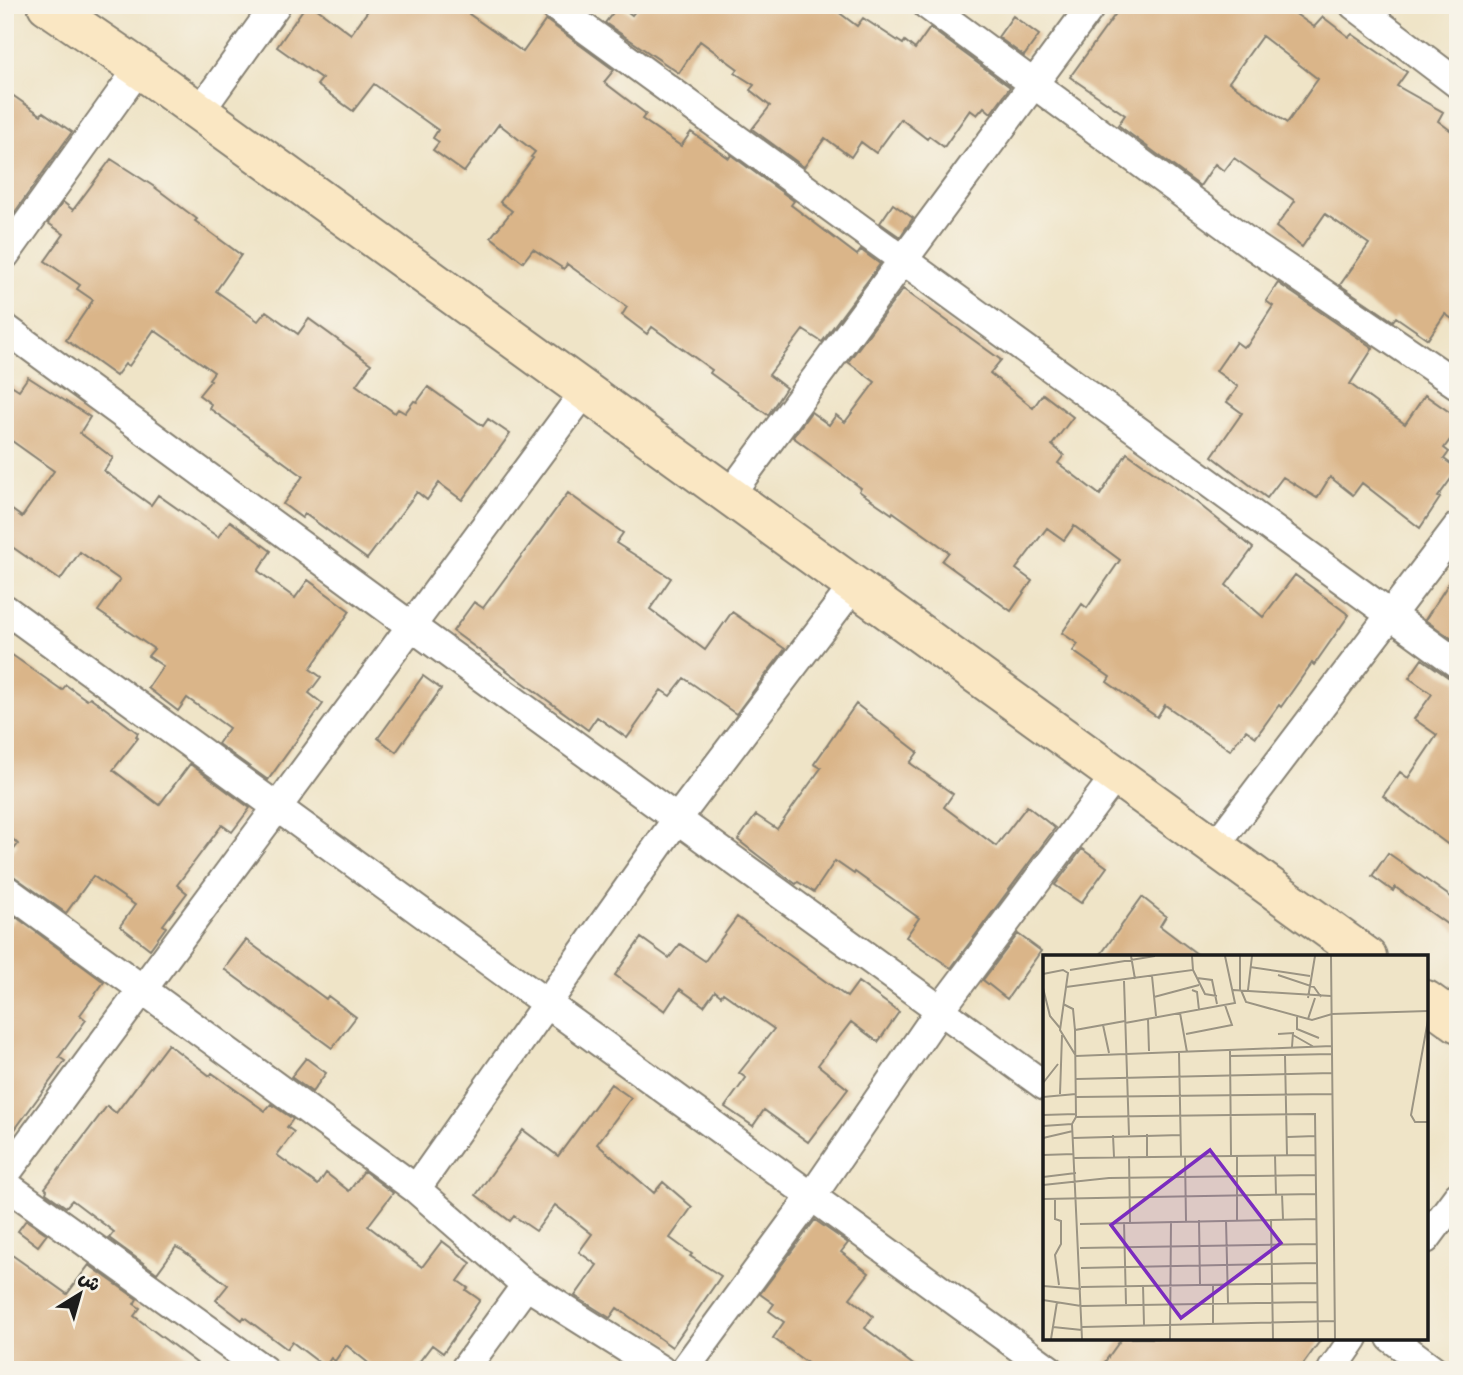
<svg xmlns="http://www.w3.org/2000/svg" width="1463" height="1375" font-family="'Indie Flower','Playpen Sans Arabic',sans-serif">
  <rect width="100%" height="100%" fill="#f7f3e8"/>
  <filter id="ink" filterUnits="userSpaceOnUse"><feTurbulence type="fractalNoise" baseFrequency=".0143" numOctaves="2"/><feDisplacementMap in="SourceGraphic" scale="14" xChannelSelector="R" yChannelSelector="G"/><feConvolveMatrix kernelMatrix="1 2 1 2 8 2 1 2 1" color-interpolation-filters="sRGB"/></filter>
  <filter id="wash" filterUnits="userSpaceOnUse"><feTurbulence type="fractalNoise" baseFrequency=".00686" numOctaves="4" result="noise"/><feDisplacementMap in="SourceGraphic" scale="28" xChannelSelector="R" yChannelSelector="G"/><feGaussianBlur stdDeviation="1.57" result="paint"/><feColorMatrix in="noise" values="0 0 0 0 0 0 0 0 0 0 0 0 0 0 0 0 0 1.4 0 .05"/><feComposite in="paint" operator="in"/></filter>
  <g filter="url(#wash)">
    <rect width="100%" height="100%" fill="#efe4c7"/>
    <g id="blocks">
      <path fill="#dab589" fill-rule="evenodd" d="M306 5H312L351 34 372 5H476L469 14 523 52 546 20 614 70 604 82 646 114 642 119 681 146 691 132 729 158 731 155 794 201 791 205 857 255 861 250 880 264 822 342 803 330 769 375 786 388 768 415 710 373 712 370 652 327 647 334 622 315 627 307 567 264 564 269 533 249 523 262 491 237 512 211 500 202 533 158 531 157 535 152 499 124 464 172 433 150 439 142 433 138 438 130 374 84 353 111 317 85 322 79 277 47Z
        M619 5 632 15 640 5H829L857 26 863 18 903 44 905 41 915 49 930 28 1010 87 991 113 984 107 977 115 970 110 944 147 929 136 927 139 901 119 876 153 861 142 851 157 825 138 804 167 752 129 770 106 750 90 754 85 735 73 738 69 700 41 679 73 605 23Z
        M1122 5H1283L1314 27 1323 17 1349 37 1352 34 1407 72 1397 86 1443 112 1438 121 1458 136V323L1445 314 1428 339 1396 317 1393 321 1340 285 1369 244 1325 214 1302 247 1276 227 1295 201 1234 158 1224 171 1215 164 1200 186 1118 125 1125 115 1070 77ZM1262 36 1318 79 1287 123 1229 82Z
        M1013 16 1039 35 1024 56 998 37Z
        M5 90 41 115 43 112 72 132 5 226Z
        M111 159 153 186 197 219 195 221 241 255 216 291 258 321 266 311 298 334 309 319 371 364 356 385 395 413 398 409 405 413 414 401 417 402 428 387 483 426 488 419 510 434 462 500 439 483 427 500 417 492 367 559 305 514 302 518 283 504 303 476 209 408 211 404 199 395 211 380 209 379 214 372 154 330 129 366 125 364 116 376 66 340 93 300 77 289 80 285 45 261 64 234 48 223 63 202 73 210Z
        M893 204 913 218 900 237 880 223Z
        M1278 283 1373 348 1350 384 1405 424 1425 395 1458 418V429L1444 448 1449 452 1444 459 1458 469 1438 497 1440 498 1420 528 1362 483 1353 495 1330 477 1317 498 1283 477 1267 498 1212 456 1242 413 1227 402 1238 387 1216 371 1236 342 1243 347 1245 345 1247 346 1273 306 1266 301Z
        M903 289 1001 360 990 373 1033 408 1043 394 1073 417 1052 445 1064 455 1058 463 1100 495 1127 453 1195 501 1253 548 1226 585 1263 617 1295 575 1349 615 1314 665 1312 663 1281 707 1279 705 1256 737 1246 730 1230 750 1165 705 1157 717 1107 682 1110 677 1073 651 1078 644 1062 633 1082 604 1087 608 1120 560 1074 526 1064 540 1047 528 1016 569 1032 581 1011 611 942 561 949 552 893 512 892 514 859 491 861 488 793 437 811 412 829 425 836 415 845 422 875 382 848 362Z
        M28 377 90 417 80 433 113 458 104 471 151 505 158 495 218 537 230 521 271 551 258 571 295 598 308 580 350 611 310 669 321 677 309 693 323 704 268 780 218 744 229 728 187 698 178 711 148 688 163 666 148 656 154 649 98 611 120 580 80 552 60 580 5 542V505L22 517 54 471 5 436V381L19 390Z
        M568 493 623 533 616 543 671 578 650 609 705 650 732 612 785 649 736 714 684 678 670 696 661 690 627 738 597 717 588 730 453 631 474 602 483 608Z
        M1458 569V643L1425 620Z
        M5 650 62 690 66 685 87 700 90 697 138 733 136 736 138 738 113 770 159 805 190 764 250 808 232 832 222 825 177 885 187 893 163 925 166 927 150 949 120 926 135 905 93 876 66 913 5 870V861L18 844 5 832Z
        M1422 659 1448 677 1458 680V852L1383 796 1400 772 1408 778 1437 735 1414 719 1432 694 1409 678Z
        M423 676 441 689 396 752 378 738Z
        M856 704 918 752 910 763 953 794 944 807 996 846 1027 806 1055 828 951 968 906 937 919 918 855 872 854 874 835 861 814 892 798 882 796 884 786 877 738 840 756 815 777 829 821 768 814 764Z
        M1082 849 1107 867 1081 903 1055 885Z
        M1388 853 1458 902V932L1395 887 1393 891 1372 876Z
        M1142 897 1166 916 1160 926 1201 957H1099Z
        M16 917 104 982 80 1015 86 1020 59 1057 65 1061 5 1143V931Z
        M737 917 847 997 858 982 899 1012 878 1042 851 1022 818 1065 848 1089 808 1142 764 1110 753 1126 725 1107 746 1078 739 1073 774 1029 723 993 721 996 715 991 704 1006 680 989 665 1011 615 975 641 938 669 958 680 944 705 961Z
        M1018 934 1041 951 1007 999 983 980Z
        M246 940 326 999 328 996 356 1017 332 1048 224 969Z
        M168 1044 210 1076 212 1073 265 1111 271 1104 293 1119 287 1127 294 1132 277 1155 318 1185 326 1173 349 1191 364 1171 393 1193 368 1226 422 1267 442 1241 471 1263 458 1281 468 1288 466 1290 480 1300 443 1353 432 1345 413 1370H377L346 1345 335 1361 331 1358 325 1367 292 1342 287 1349 244 1317 242 1320 216 1300 228 1285 182 1250 176 1247 157 1273 109 1238 114 1232 72 1200 66 1207 46 1193 47 1190 45 1188 107 1106 116 1113Z
        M306 1058 326 1073 312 1092 291 1077Z
        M611 1084 631 1098 597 1144 654 1193 663 1182 692 1207 670 1238 692 1254 690 1256 721 1276 672 1347 617 1308 610 1318 575 1296 597 1265 579 1252 592 1234 555 1205 536 1231 514 1216 510 1221 476 1195 523 1130 558 1156Z
        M26 1220 47 1234 38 1246 18 1231Z
        M815 1220 848 1243 841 1252 869 1273 850 1298 873 1316 865 1328 920 1370H817L773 1338 784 1322 769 1311 774 1304 760 1294Z
        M5 1250 67 1294 89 1265 137 1299 134 1304 140 1308 134 1316 206 1370H5Z
        M1122 1338H1322L1299 1370H1099Z"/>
    </g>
  </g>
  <g filter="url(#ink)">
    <use href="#blocks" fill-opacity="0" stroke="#868072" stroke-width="2"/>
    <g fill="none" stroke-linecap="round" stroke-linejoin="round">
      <g stroke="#868072" stroke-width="32">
        <path id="street" d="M553 5 1458 664
          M927 5 1252 245 1458 385
          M1354 5 1458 84
          M200 111 276 5
          M5 255 139 68
          M5 328 411 626 1045 1086
          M730 494 1092 5
          M5 609 1050 1370
          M1216 845 1458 526
          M5 889 416 1189 526 1285 661 1370
          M5 1175 586 390
          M5 1184 264 1370
          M416 1189 677 819 855 584
          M1426 1239 1458 1196
          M1391 1338 1434 1370
          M464 1370 526 1285
          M684 1370 812 1196 940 1010 1117 774
          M1332 1370 1354 1338"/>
      </g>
      <g stroke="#868072" stroke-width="42">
        <path id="secondary" d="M47 5 139 68 1367 957
          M1426 1000 1458 1023"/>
      </g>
      <use href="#street" stroke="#fff" stroke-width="28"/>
      <use href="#secondary" stroke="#fae7c3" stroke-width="38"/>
    </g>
  </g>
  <g transform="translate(1043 955)">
    <rect width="385" height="385" fill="#efe4c7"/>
    <path fill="none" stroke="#9b9483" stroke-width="2" d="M88 1 92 24M197 1V35M288 1 292 384M207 12 267 21M27 15 112 1M150 15 162 39 174 41M0 19 20 15 25 18 17 75 33 101 289 91M235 20 271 32 278 42M109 21 113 61M154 23 169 25 174 49M81 26 86 180M23 32 150 15 149 1M0 33 7 61 17 73M149 35 154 37 156 55M190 35 288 41M198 35 203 47 269 65 289 59 385 56M205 35 209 1M111 42 156 30M265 43 272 1M20 49 30 54 32 75 82 66M137 58 144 97M254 62V74L276 83M105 64 106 96M265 64 272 43M385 65 368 160 372 167H385M82 68 192 48 182 1M60 70 66 98M32 75 33 162 29 169 39 384M143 79 189 70 182 50M235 79 250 78 249 92M250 80 271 92M187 95 188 201M136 97 138 201M187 101 289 99M242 101 244 200M33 124 290 118M0 128 15 109M17 139 19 80M0 142 33 139M33 142 290 139M0 160 33 159M33 162 272 159 275 384M0 171 29 169M104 179V201M70 180 71 202M244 182 273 181M0 183 30 176M30 183 138 180M0 200 31 199M232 200 233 240M86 201 87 267M142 201 143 266M194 201V265M31 203 273 200M0 222 33 218M0 230 66 223 273 220M239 239 240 264M12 243V264L18 266V289L12 300 16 330M0 244 273 239M228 264 230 384M156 265 157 329M183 265 185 348M81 267 83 349M37 269 274 264M37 293 274 289M38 313 274 308M100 330 101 370M170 330V369M0 331 38 334M38 332 274 328M0 345 38 351 274 347M10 372 39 375M39 372 291 366M8 384 14 347M127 384 128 266"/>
    <path fill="#7b2cbf" fill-opacity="0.15" stroke="#7b2cbf" stroke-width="3.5" d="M167 195 238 288 138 363 68 270Z"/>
    <rect width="385" height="385" fill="none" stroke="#1c1c1c" stroke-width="3.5"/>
  </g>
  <rect width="1463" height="1375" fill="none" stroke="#f7f3e8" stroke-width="28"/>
  <g transform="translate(80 1294) rotate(37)" stroke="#f7f3e8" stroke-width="5" paint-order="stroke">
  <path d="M0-5L12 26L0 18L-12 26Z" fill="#1c1c1c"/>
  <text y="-10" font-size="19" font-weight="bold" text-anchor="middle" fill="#1c1c1c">ش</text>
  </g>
</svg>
